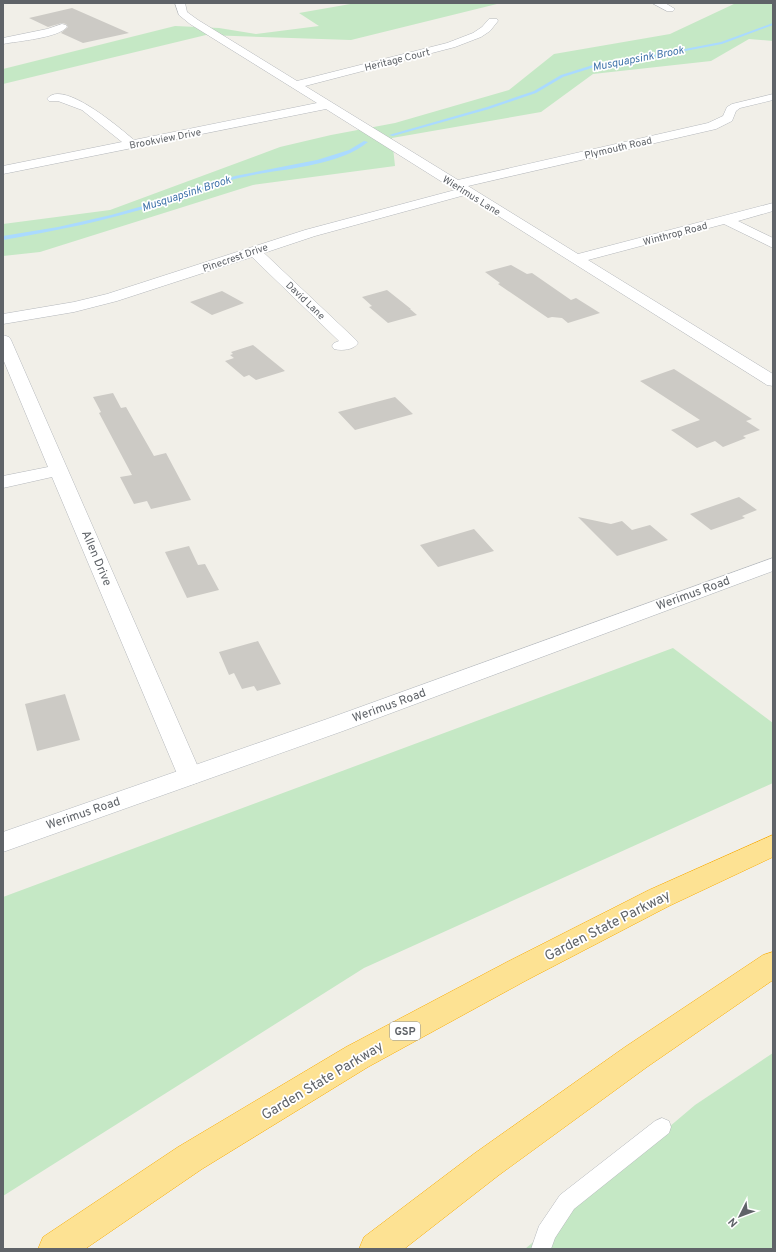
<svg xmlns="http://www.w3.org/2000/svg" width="776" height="1252" font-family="Overpass,sans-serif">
  <rect width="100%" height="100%" fill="#f1efe8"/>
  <path fill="#c5e8c5" d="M356 3H501L351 40 206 35 3 84V69L175 26 219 28 256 34 319 26 299 13Z
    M736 3H773V41L749 39 711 61 593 74 541 112 392 138 395 166 253 185 40 252 3 256V224L110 210 280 147 331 135 395 123 509 90 554 54 670 34Z
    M673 648 773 723V783L364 968 3 1196V897Z
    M773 1053V1249H525L695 1105Z"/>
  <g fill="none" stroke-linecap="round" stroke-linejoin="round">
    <path fill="#aadaff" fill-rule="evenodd" d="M773 23V25L722 44 643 59 598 66 563 77 536 93 489 109 393 136 389 135 487 107 534 91 561 75 596 64 643 57 721 42Z
      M364 141 368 142C335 169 275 168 235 179 209 185 185 196 160 204 109 220 56 231 3 240V236L58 227 111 215 157 202 235 176 317 160 349 150Z"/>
  </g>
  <path fill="#cccac5" d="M72 8 129 33 83 43 61 33 68 27 66 24 62 23 48 27 29 18Z
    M511 265 527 274 532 273 571 300 576 298 600 313 568 323 562 318 552 317 548 318 498 284 500 283 485 272Z
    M387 290 411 309H410L417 315 388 323 369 307 372 306 362 297Z
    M222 291 244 303 212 315 190 302Z
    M253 345 285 371 256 380 249 375 244 377 225 361 234 358 230 355 233 354 231 352Z
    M674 369 752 419 746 421 760 430 743 436 746 438 723 447 715 441 697 448 671 430 700 420 640 381Z
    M113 393 121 408 126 407 154 456 166 453 191 500 151 509 147 501 134 504 120 477 132 475 99 413 101 412 93 397Z
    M395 397 413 414 355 430 338 412Z
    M739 497 757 510 742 516 745 518 711 530 690 514Z
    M578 517 611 524 622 521 632 530 650 525 668 540 617 556Z
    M474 529 494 551 438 567 420 545Z
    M189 546 198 565 205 564 219 590 187 598 165 552Z
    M258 641 281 684 257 691 254 686 242 689 234 673 229 675 219 652Z
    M65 694 80 740 37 751 25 704Z"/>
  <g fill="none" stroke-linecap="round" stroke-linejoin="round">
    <g stroke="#b5b8bc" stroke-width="1">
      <path id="service" d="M662 1118 669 1121 671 1127 669 1133 574 1209 555 1238 551 1249H531L539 1226 560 1195 655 1121Z"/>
    </g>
    <g stroke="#b5b8bc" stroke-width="1">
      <path id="minor" d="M175 3H185L187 12 198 20 297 81 447 43 473 33 482 27 489 19H497L498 21 490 31 481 37 455 47 305 86 458 180 708 123 723 116 727 107 732 104 773 94V100L740 108 736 111 732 121 716 129 468 186 578 254 773 203V211L738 221 773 238V248L724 224 588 260 773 374V386L767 385 465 195 315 236 264 253 356 340 358 343C354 350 342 351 334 349L332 346 334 343 339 341 252 257 117 301 74 312 3 324V314L74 302 107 294 305 230 455 190 326 109 3 174V166L122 142 82 110 58 101H49L47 99C62 78 121 129 134 140L317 103 190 24 179 15Z
        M652 3H665L675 9 673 11H667Z
        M62 24 66 25 67 27C58 38 18 41 3 44V38L47 29Z
        M3 335 9 337 11 340 202 776 199 782 190 785 181 782 178 776 52 477 3 488V476L48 467 3 359Z"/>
    </g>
    <g stroke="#b6babf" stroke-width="1">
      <path id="secondary" d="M773 558V571L343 731 3 852V832L327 719Z"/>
    </g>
    <g stroke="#f9ab00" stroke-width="1">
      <path id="motorway" d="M773 835V857L669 906 527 980 368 1067 202 1169 85 1249H38L43 1237 178 1147 346 1047 507 962 649 890Z
        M773 952V980L647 1067 499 1175 404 1249H359L364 1237 475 1153 625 1047 763 955Z"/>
    </g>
    <use href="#service" fill="#fff" fill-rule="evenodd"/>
    <use href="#minor" fill="#fff" fill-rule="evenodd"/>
    <use href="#secondary" fill="#fff" fill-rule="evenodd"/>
    <use href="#motorway" fill="#fde293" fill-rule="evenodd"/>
  </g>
  <g text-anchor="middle" stroke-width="3.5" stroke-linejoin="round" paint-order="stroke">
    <g font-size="10" fill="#5f6368" stroke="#fff">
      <text transform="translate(397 59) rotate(-14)" y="4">Heritage Court</text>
      <text transform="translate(165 138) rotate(-11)" y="4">Brookview Drive</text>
      <text transform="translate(618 147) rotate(-13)" y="4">Plymouth Road</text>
      <text transform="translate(472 195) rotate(32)" y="4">Wierimus Lane</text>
      <text transform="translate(675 233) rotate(-15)" y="4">Winthrop Road</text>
      <text transform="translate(235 257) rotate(-19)" y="4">Pinecrest Drive</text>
      <text transform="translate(306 300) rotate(44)" y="4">David Lane</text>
    </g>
    <g font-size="11" font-style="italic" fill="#4174aa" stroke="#fff">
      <text transform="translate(638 58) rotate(-11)" y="4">Musquapsink Brook</text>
      <text transform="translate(186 193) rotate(-18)" y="4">Musquapsink Brook</text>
    </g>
    <rect fill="#fff" stroke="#8f9295" stroke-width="1" x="390" y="1022" width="30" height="18" rx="3"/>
    <g font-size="11" font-weight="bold" fill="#5f6368">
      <text x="405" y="1035">GSP</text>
    </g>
    <g font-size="12" fill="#5f6368" stroke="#fff">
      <text transform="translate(97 558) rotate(67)" y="4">Allen Drive</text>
      <text transform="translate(693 593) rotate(-20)" y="4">Werimus Road</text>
      <text transform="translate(389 705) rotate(-20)" y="4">Werimus Road</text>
      <text transform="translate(83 813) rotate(-19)" y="4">Werimus Road</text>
    </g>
    <g font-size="14" fill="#5f6368" stroke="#fff">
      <text transform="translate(607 925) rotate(-27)" y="5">Garden State Parkway</text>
      <text transform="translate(322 1080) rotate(-31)" y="5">Garden State Parkway</text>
    </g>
  </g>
  <rect width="776" height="1252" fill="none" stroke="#5f6368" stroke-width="8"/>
  <g transform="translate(740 1216) rotate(228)" stroke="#ffffff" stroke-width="3" paint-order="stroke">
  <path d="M0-3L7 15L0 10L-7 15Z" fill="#5f6368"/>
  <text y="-6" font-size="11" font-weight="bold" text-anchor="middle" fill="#5f6368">N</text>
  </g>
</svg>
